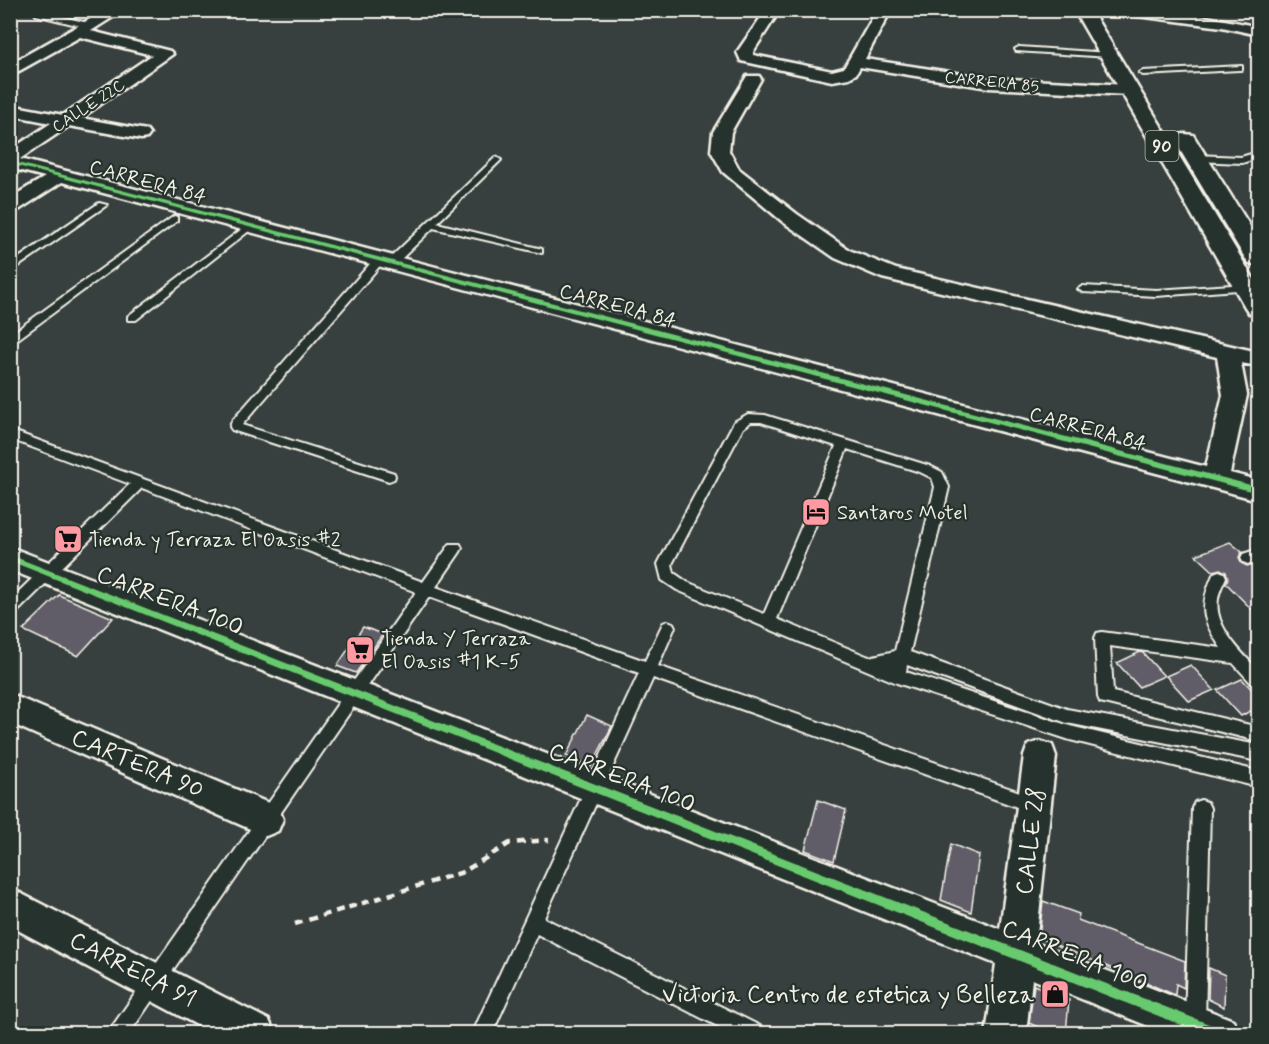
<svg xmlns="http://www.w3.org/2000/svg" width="1269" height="1044" font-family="Mynerve,sans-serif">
  <rect width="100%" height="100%" fill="#37403f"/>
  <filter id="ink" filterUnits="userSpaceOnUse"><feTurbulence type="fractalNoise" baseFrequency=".0167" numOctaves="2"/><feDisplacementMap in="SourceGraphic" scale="12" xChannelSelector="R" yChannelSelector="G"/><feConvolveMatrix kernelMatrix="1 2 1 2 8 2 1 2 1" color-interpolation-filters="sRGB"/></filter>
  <g filter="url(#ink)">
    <path fill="#605d68" stroke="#f4f1e8" stroke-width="1.5" d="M1230 542 1242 552 1239 557 1241 563 1247 566 1254 564 1258 568V616L1226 583 1228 578 1226 572 1220 569 1213 571 1196 555Z
      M59 595 113 618 78 656 23 630Z
      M363 627 383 634 356 673 337 666Z
      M1140 652 1143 653 1164 676 1139 687 1117 663Z
      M1191 665 1214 690 1189 701 1166 676Z
      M1242 679 1258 696V707L1241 716 1217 690Z
      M587 715 612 726 591 767 566 756Z
      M818 800 846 810 834 861 805 850Z
      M951 844 979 855 971 912 941 900Z
      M1043 901 1079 914 1078 920 1185 961 1184 988 1176 984 1175 995 1039 938Z
      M1209 968 1225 975 1224 1007 1208 999Z
      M1034 985 1069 1000 1066 1034H1053L1029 1023Z"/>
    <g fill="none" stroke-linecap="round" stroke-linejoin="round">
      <g stroke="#f4f1e8" stroke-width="4">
        <path id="lane" d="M39 11 92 24 93 26 89 28 36 15 35 13Z
          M1019 47 1109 53 1113 55 1109 57 1016 51 1015 49Z
          M1242 66V70H1239L1143 75 1139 73 1143 71Z
          M1258 152V158L1242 163 1196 161 1192 158 1196 155 1241 157Z
          M496 157 501 160 499 162 437 223 542 249V253L433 228 396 264H388V260Z
          M99 203 107 205 10 272V264Z
          M174 216 177 217V221L10 345V335Z
          M251 222 256 225 254 227 136 320H128V316Z
          M380 256 384 257V261L242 425 394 473 395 476 394 479 389 481 232 430 230 427 232 421 376 257Z
          M1247 284 1252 287 1251 289 1156 296 1083 292 1078 289 1083 286 1156 290Z
          M748 414 765 415 930 466 942 472 949 487 910 652 1067 709 1258 745V761L1067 723 907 665 906 672 1070 726 1258 771V787L1070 740 897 683 677 590 662 580 658 564 660 560 734 422ZM751 422H761L836 446 764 614 687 582 674 573 672 564 743 428ZM847 449 920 472 932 478 935 487 895 651 869 657 777 619Z
          M10 430 423 582 450 544H460L462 548 460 552 436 587 645 661 663 623 668 621 673 623 675 627 658 666 1034 797 1040 799 1043 805 1040 811 1034 813 653 678 544 918 762 1027 765 1034H733L537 934 492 1034H472L639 673 429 597 129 1034H107L416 592 142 488 15 614 10 616V600L130 484 10 439Z
          M1258 549V560L1248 564 1243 562 1241 558 1243 554Z
          M1219 571 1224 573 1226 577C1223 584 1219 591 1218 599 1213 626 1242 653 1258 670V687L1253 685 1233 663 1110 646 1113 692 1258 727V741L1100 702 1098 697 1095 638 1097 633 1102 632 1221 648C1202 620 1199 608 1212 577L1214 573Z
          M1201 800 1207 802 1210 808 1205 1021 1202 1028 1195 1031 1188 1028 1185 1021 1192 808 1195 802Z"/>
      </g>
      <g stroke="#f4f1e8" stroke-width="5">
        <path id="street" d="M106 10H124L91 31 170 51 173 54 81 118 141 129 147 130 150 134 147 138 141 139 69 126 20 159 1206 467 1223 395 1217 357 882 278 835 258 783 222 723 172 711 151 713 132 747 76H759L761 79 731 132 729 151 739 169 797 214 849 250 896 269 1258 352V366L1241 363 1247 395 1230 473 1258 480V500L62 182 17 211 10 213V198L45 177 10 168V150L51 123 10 115V105L63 115 152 55 80 37 10 76V64Z
          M766 10H780L753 52V55L832 71 844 68 877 10H891L865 59 989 78 1129 85 1137 90 1129 95 989 88 860 67 856 74 849 78 832 81 741 61 737 52Z
          M1115 10C1164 10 1211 16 1258 27V35L1222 27 1122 14Z
          M10 547 1000 929 1024 756 1028 745 1040 741 1052 745 1056 756 1036 943 1233 1020 1239 1034H1168L1032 979 1026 1034H986L996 964 10 570Z
          M10 694 278 807 283 819 278 831 266 836 10 723Z
          M10 888 269 1020 275 1034H214L10 926Z"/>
      </g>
      <g stroke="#f4f1e8" stroke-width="5">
        <path id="highway" d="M1074 10H1091L1258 286V315L1249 313 1245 307Z
          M1185 134 1193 135 1258 239V265L1249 263 1245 258 1174 140 1177 135Z"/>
      </g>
      <path stroke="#f4f1e8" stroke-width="4.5" stroke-dasharray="8 6" stroke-linecap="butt" d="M295 924 463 872 510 843 549 840"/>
      <use href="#lane" fill="#26332d" fill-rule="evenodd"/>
      <use href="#street" fill="#26332d" fill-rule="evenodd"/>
      <use href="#highway" fill="#26332d" fill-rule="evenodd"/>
      <g stroke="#26332d" stroke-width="3">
        <path id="cycleway" d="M10 161 1258 487V493L10 164Z
          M10 555 1219 1028 1223 1030 1224 1034H1204L10 561Z"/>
      </g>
      <use href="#cycleway" fill="#67ca6e" fill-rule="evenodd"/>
    </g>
  </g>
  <defs>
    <g id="hotel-square" transform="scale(1.5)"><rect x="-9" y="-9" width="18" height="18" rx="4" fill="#ff9aa2" stroke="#26332d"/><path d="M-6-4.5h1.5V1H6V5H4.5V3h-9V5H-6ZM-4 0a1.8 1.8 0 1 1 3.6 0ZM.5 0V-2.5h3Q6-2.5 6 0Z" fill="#111"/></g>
    <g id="supermarket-square" transform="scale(1.5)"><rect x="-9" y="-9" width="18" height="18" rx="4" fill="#ff9aa2" stroke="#26332d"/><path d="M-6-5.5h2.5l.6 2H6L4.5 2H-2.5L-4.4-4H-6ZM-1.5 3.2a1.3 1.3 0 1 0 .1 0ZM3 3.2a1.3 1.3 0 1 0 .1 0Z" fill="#111"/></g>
    <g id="shop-square" transform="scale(1.5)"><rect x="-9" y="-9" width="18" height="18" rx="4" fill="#ff9aa2" stroke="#26332d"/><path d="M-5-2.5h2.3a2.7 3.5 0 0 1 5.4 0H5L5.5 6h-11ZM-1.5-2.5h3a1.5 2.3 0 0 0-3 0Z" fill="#111"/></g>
  </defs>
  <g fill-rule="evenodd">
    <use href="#hotel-square" x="816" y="512"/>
    <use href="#supermarket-square" x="68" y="539"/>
    <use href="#supermarket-square" x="360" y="650"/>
    <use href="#shop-square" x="1055" y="994"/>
  </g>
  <g text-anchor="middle" stroke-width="4.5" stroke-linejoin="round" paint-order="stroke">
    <g font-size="16" fill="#f4f1e8" stroke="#26332d">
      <text transform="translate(992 81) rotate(6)" y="6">CARRERA 85</text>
      <text transform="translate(88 105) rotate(-33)" y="6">CALLE 22C</text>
    </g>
    <rect fill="#26332d" stroke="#b6b8b0" stroke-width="1.5" x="1145.5" y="131" width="33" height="30" rx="4.5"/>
    <g font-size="18" font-weight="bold" fill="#f4f1e8">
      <text x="1162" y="152">90</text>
    </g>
    <g font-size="20" fill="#f4f1e8" stroke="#26332d">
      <text transform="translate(148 181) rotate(15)" y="7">CARRERA 84</text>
      <text transform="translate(618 305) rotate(15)" y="7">CARRERA 84</text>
      <text transform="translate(1088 428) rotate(15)" y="7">CARRERA 84</text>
    </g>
    <g font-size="20" fill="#f4f1e8" stroke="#26332d" text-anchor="start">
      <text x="837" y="519">Santaros Motel</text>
      <text x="89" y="546">Tienda y Terraza El Oasis #2</text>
      <text x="381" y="645">Tienda Y Terraza<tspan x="381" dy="23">El Oasis #1 K-5</tspan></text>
    </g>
    <g font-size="24" fill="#f4f1e8" stroke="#26332d">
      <text transform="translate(170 600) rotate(21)" y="8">CARRERA 100</text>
      <text transform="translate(138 763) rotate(23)" y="8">CARTERA 90</text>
      <text transform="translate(622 777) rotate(21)" y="8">CARRERA 100</text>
      <text transform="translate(1030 841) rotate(-83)" y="8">CALLE 28</text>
      <text transform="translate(1075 955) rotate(22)" y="8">CARRERA 100</text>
      <text transform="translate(133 969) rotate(27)" y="8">CARRERA 91</text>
    </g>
    <g font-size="24" fill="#f4f1e8" stroke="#26332d" text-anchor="end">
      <text x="1034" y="1002">Victoria Centro de estetica y Belleza</text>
    </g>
  </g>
  <rect width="1269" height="1044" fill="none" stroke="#26332d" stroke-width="36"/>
  <rect x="18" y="18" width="1233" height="1008" fill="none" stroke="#f4f1e8" stroke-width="2" filter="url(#ink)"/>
</svg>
